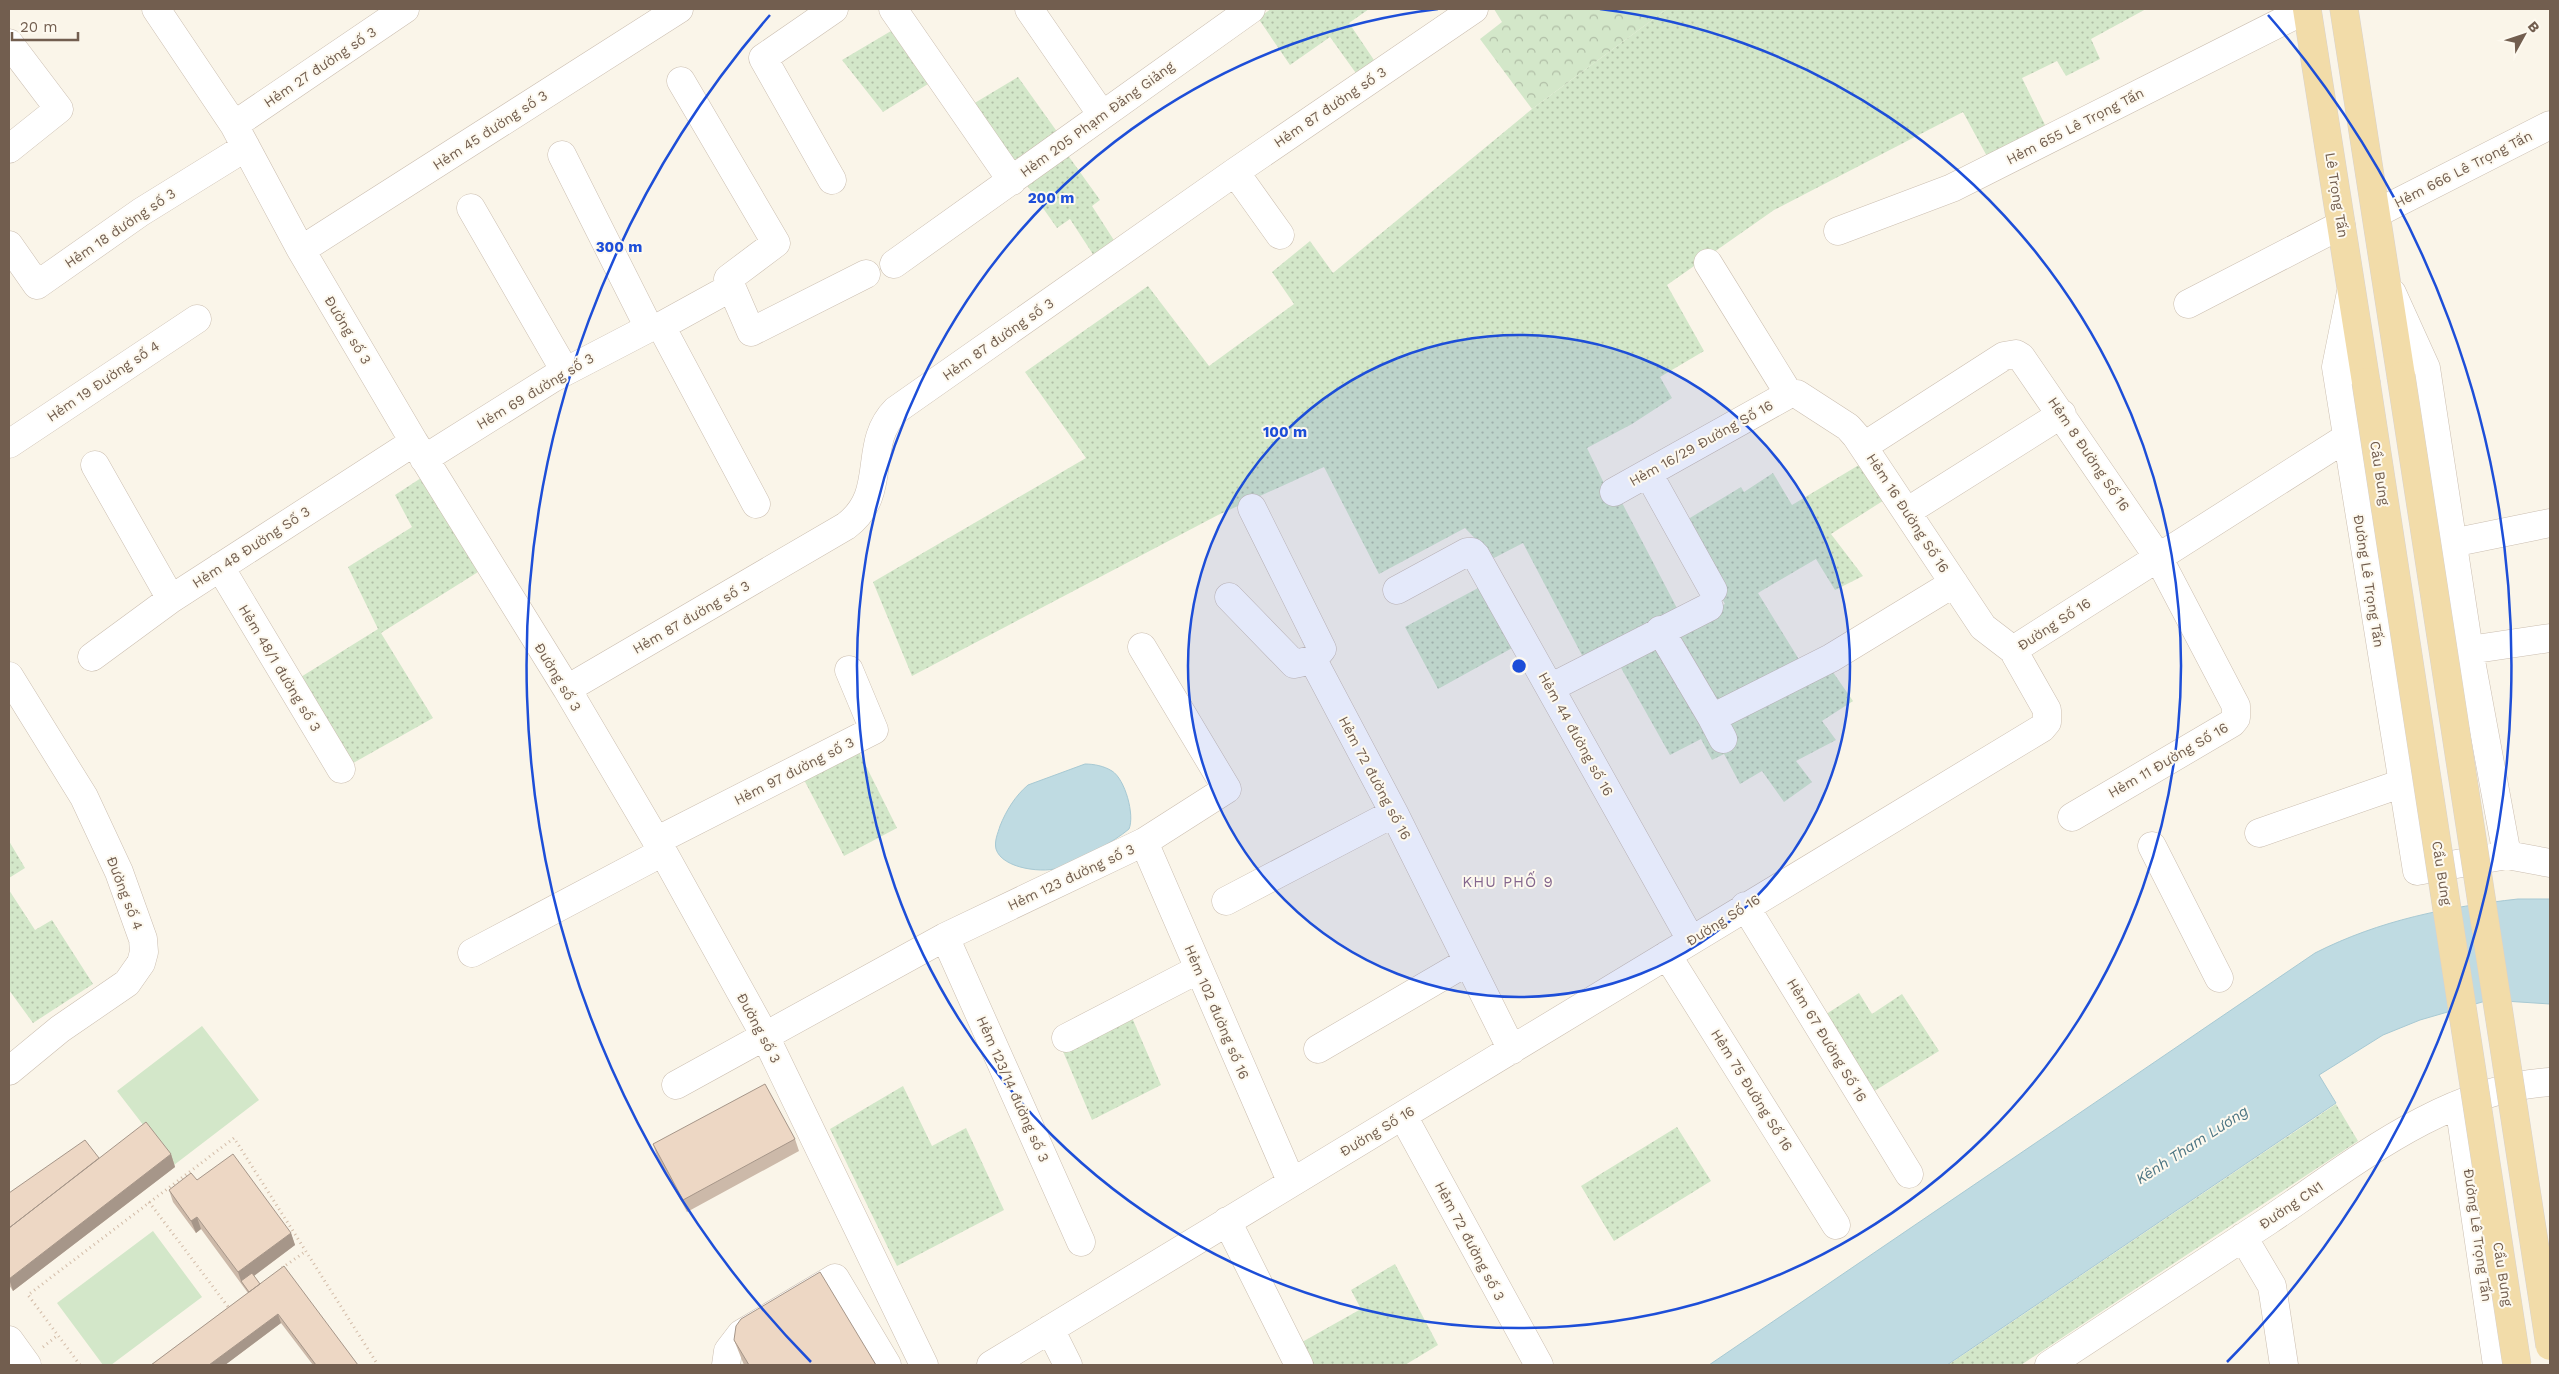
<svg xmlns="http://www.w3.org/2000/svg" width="2559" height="1374" font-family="'Work Sans',sans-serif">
  <defs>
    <pattern id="grass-dots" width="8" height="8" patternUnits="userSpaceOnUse" patternTransform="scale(1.25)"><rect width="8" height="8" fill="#d3e7c9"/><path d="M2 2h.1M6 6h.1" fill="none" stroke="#b0bea6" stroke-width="1.8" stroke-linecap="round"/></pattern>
    <pattern id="forest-crowns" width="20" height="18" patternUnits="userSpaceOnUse" patternTransform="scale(1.25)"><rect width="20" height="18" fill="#d3e7c9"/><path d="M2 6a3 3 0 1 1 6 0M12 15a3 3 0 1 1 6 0" fill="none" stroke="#b0bea6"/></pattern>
  </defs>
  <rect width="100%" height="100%" fill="#faf5e9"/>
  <path fill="url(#grass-dots)" d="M1271 9H1369L1349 23 1376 63 1358 76 1330 37 1290 65 1258 18Z
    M1667 9H2146L2091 39 2100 59 2066 76 2057 61 2022 78 2047 129 1989 160 1963 112 1774 210 1667 285 1704 351 1660 377 1672 398 1632 424 1587 448 1612 500 1619 497 1679 612 1585 661 1523 543 1494 558 1465 528 1379 574 1324 467 1218 515 912 676 873 582 1086 458 1025 372 1148 286 1209 366 1294 304 1272 272 1310 241 1333 273 1532 109Z
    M891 31 928 84 883 112 842 60Z
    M1018 77 1058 133 1010 167 968 107Z
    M1067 154 1100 200 1092 206 1117 245 1096 259 1070 219 1057 228 1026 184Z
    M1864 462 1889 497 1831 534 1863 576 1835 590 1816 559 1758 593 1803 666 1713 712 1666 633 1725 604 1680 524 1741 487 1744 492 1773 473 1792 505Z
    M421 478 478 572 381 633 433 718 348 766 296 680 378 629 348 567 412 527 395 495Z
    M1480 587 1514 647 1438 689 1405 627Z
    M1658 639 1719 722 1828 665 1853 701 1822 721 1836 740 1796 761 1812 782 1784 802 1762 771 1740 784 1724 754 1712 760 1701 739 1670 755 1616 659Z
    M857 748 897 828 844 856 802 776Z
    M9 841 25 868 9 878Z
    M9 890 35 930 52 920 93 984 33 1023 9 990Z
    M1859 993 1872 1014 1902 994 1939 1051 1868 1095 1820 1018Z
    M1130 1013 1161 1085 1092 1120 1062 1049Z
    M903 1086 932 1146 966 1128 1004 1210 897 1266 830 1129Z
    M2336 1104 2358 1141 2021 1365H1948Z
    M1677 1127 1711 1181 1614 1241 1581 1186Z
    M1395 1264 1438 1345 1405 1365H1305L1295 1346 1361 1309 1351 1290Z"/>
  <path fill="url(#forest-crowns)" d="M1494 9H1667L1532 109 1480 39 1502 22Z"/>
  <path fill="#d3e7c9" d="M202 1026 259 1100 174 1165 117 1091Z
    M153 1231 202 1297 111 1365H103L57 1303Z"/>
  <path fill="#bfdbe2" stroke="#a7c9d3" d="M1085 764C1094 764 1104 766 1112 771 1125 779 1135 815 1129 829 1114 842 1081 859 1062 867 1045 874 1002 869 996 849 994 841 998 833 1000 826 1006 811 1015 796 1028 785Z
    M2518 899H2550V1004L2489 1000 2420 1020 2383 1035 2319 1075 2336 1103 1947 1365H1709L2315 953C2380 920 2447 907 2518 899Z"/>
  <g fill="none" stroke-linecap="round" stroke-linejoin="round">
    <g stroke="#cbbeb0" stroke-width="29">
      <path id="minor" d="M156 9 234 125 301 250 414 442 567 689 663 852 765 1036 924 1365
        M893 9 1012 181
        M1029 9 1102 115
        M9 43 59 109 9 149
        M681 81 776 243 728 279 751 332 866 274
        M234 125 405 9
        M562 155 649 328 661 326 756 504
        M1235 172 1280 235
        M832 180 763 58 834 9
        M471 208 565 371
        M2377 213 2550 125
        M1838 231 1952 188 2307 9
        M9 245 37 285 141 212 246 147
        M301 250 679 9
        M1708 263 1789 394
        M894 264 1251 9
        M2351 292 2336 367 2417 871 2507 855 2550 863
        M2392 293 2426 368 2469 650 2507 855
        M2188 304 2341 225
        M661 326 730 288
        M9 444 197 319
        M1864 446 2004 356 2016 354 2021 357 2158 557 2236 706V718L2232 723 2072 817
        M424 459 553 378 649 328
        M95 465 171 599
        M1648 473 1713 590
        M1614 492 1789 394H1797L1848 427 1856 436 1983 627 2013 650
        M1252 508 1322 649 1313 660 1394 813 1512 1050
        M1908 511 2062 414
        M2452 543 2550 523
        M220 567 341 769
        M1397 590 1467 552H1472L1476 556 1691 940
        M1229 597 1294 664 1313 660
        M1660 630 1712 718 1831 658 1954 583
        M2469 650 2550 638
        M92 657 171 599 414 442
        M9 676 84 797 119 872 143 939 144 952 141 963 127 983 60 1029 9 1071
        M1550 688 1709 607
        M567 689 846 526C890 493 861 445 896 410L1235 172 1474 9
        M1712 718 1723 739
        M2259 833 2403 783
        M656 841 874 730 849 670
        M1144 842 1291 1181
        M2152 846 2219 978
        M1226 901 1394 813
        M1745 906 1909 1174
        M945 937 1081 1242
        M472 953 663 852
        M1667 955 1836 1225
        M1066 1038 1199 969
        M1318 1049 1467 962
        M676 1085 945 937 1144 842 1227 789 1142 647
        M2459 1104 2497 1365
        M1403 1116 1539 1365
        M1227 1221 1299 1365
        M2243 1237 2272 1286 2284 1365
        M1050 1329 1068 1365
        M9 1340 27 1365
        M726 1365 728 1351 741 1334 835 1278 887 1365
        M991 1365 2042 728 2047 722V710L2013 650 2346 438
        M2049 1365C2122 1317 2195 1269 2268 1221 2353 1164 2444 1089 2550 1082"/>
    </g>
    <g stroke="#d8d2ce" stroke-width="29">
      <path id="major" d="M2307 9 2366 382
        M2344 9 2401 376"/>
    </g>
    <path stroke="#d2bba7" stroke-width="3" stroke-dasharray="1 4" stroke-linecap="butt" d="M149 1202 229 1308 227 1309
      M282 1268 306 1251
      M43 1347 58 1335
      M80 1365 28 1295 234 1138 378 1365"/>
    <use href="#minor" stroke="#fff" stroke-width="28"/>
    <use href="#major" stroke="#f2dca9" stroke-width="28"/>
    <g stroke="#d8d2ce" stroke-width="29" stroke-linecap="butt">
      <path id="major-bridge" d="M2401 376 2550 1346
        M2366 382 2517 1365"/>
    </g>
    <use href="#major-bridge" stroke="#f2dca9" stroke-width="28"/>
  </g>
  <path fill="#ccb9a9" d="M795 1139 799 1151 687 1212 657 1156 653 1144Z
    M171 1154 175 1167 13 1291 9 1285V1193L99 1158Z
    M197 1180 291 1233 295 1245 254 1276 260 1284 358 1365H313L281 1323 225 1365H151L248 1293 201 1229 196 1233 173 1202 169 1190Z
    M734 1340 876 1365H744Z"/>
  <path fill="#a69689" d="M171 1154 175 1167 13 1291 9 1279Z
    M197 1217 201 1229 196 1233 191 1221Z
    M291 1233 295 1245 243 1284 241 1281 242 1284 238 1272Z
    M278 1314 281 1323 225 1365H209Z"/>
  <path fill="#edd7c4" stroke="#a69689" d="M765 1084 795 1139 683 1200 653 1144Z
    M146 1122 171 1154 9 1279V1228Z
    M85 1140 99 1158 9 1228V1193Z
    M233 1154 291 1233 238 1272 197 1217 191 1221 169 1190 191 1173 197 1180Z
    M284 1266 358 1365H316L278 1314 209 1365H151Z
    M820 1272 876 1365H749L734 1340 736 1326 741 1319Z
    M252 1273 260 1284 249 1292 241 1281Z"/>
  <circle cx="1519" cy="666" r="331" fill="#1d4ed8" fill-opacity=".12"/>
  <g fill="none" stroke="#1d4ed8" stroke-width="2.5">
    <circle cx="1519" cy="666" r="331"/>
    <path d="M1600 9A662 662 0 1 1 1438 9"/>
    <path d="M811 1362A993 993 0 0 1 770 15M2268 15A993 993 0 0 1 2227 1362"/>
  </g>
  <g text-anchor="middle" stroke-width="4" stroke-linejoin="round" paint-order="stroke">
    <g font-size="14" fill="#725e4f" stroke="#fdf9ef">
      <text transform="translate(320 67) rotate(-34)" y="5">Hẻm 27 đường số 3</text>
      <text transform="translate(1330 107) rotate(-34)" y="5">Hẻm 87 đường số 3</text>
      <text transform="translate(1097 119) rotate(-36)" y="5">Hẻm 205 Phạm Đăng Giảng</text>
      <text transform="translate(2075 126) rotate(-27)" y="5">Hẻm 655 Lê Trọng Tấn</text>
      <text transform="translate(490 130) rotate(-33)" y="5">Hẻm 45 đường số 3</text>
      <text transform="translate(2463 169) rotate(-27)" y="5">Hẻm 666 Lê Trọng Tấn</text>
      <text transform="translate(2337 195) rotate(81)" y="5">Lê Trọng Tấn</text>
      <text transform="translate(120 228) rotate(-34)" y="5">Hẻm 18 đường số 3</text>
      <text transform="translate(348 330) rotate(59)" y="5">Đường số 3</text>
      <text transform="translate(998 339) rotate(-35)" y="5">Hẻm 87 đường số 3</text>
      <text transform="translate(103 381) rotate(-34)" y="5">Hẻm 19 Đường số 4</text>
      <text transform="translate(535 391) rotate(-31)" y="5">Hẻm 69 đường số 3</text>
      <text transform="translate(1701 443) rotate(-29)" y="5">Hẻm 16/29 Đường Số 16</text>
      <text transform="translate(2089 454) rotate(56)" y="5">Hẻm 8 Đường Số 16</text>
      <text transform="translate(2380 473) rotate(81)" y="5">Cầu Bưng</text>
      <text transform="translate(1908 513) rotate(57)" y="5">Hẻm 16 Đường Số 16</text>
      <text transform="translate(251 547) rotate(-33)" y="5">Hẻm 48 Đường Số 3</text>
      <text transform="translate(2369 581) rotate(81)" y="5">Đường Lê Trọng Tấn</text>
      <text transform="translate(691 617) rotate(-30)" y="5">Hẻm 87 đường số 3</text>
      <text transform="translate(2054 624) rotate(-33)" y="5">Đường Số 16</text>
      <text transform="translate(280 668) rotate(59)" y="5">Hẻm 48/1 đường số 3</text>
      <text transform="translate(558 677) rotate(59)" y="5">Đường số 3</text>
      <text transform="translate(1576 734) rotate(61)" y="5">Hẻm 44 đường số 16</text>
      <text transform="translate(2168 760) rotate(-30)" y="5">Hẻm 11 Đường Số 16</text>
      <text transform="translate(794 771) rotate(-27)" y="5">Hẻm 97 đường số 3</text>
      <text transform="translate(1375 778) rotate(62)" y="5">Hẻm 72 đường số 16</text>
      <text transform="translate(2442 873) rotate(81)" y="5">Cầu Bưng</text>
      <text transform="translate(1071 877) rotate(-25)" y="5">Hẻm 123 đường số 3</text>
      <text transform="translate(125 893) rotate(69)" y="5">Đường số 4</text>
      <text transform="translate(1723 920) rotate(-32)" y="5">Đường Số 16</text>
      <text transform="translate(1217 1012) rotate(67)" y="5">Hẻm 102 đường số 16</text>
      <text transform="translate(759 1028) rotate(62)" y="5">Đường số 3</text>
      <text transform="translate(1827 1040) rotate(59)" y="5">Hẻm 67 Đường Số 16</text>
      <text transform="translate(1013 1089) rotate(66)" y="5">Hẻm 123/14 đường số 3</text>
      <text transform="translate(1752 1090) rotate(58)" y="5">Hẻm 75 Đường Số 16</text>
      <text transform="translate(1377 1131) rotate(-31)" y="5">Đường Số 16</text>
      <text transform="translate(2291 1205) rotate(-34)" y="5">Đường CN1</text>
      <text transform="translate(2478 1235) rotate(82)" y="5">Đường Lê Trọng Tấn</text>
      <text transform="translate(1470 1241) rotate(62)" y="5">Hẻm 72 đường số 3</text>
      <text transform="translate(2503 1274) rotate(81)" y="5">Cầu Bưng</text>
    </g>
    <g font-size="15" letter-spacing="1" fill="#84678e" stroke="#fdf9ef">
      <text x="1508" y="887">KHU PHỐ 9</text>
    </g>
    <g font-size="15" font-style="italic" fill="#4c7583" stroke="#fdf9ef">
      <text transform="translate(2192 1145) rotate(-33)" y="5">Kênh Tham Lương</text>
    </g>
  </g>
  <circle cx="1519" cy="666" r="8" fill="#1d4ed8" stroke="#fdf9ef" stroke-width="2.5"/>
  <g font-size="15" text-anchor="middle" font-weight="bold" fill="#1d4ed8" stroke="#fdf9ef" stroke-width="4" stroke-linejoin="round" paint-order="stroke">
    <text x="1051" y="203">200 m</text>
    <text x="619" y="252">300 m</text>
    <text x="1285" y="437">100 m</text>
  </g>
  <rect width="2559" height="1374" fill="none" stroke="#725e4f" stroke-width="20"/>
  <g transform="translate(2524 35) rotate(50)" stroke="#fdf9ef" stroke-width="4" paint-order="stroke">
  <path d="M0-4L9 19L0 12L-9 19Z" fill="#725e4f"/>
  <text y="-8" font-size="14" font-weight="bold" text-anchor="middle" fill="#725e4f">B</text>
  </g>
  <path d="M12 32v8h66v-8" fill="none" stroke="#725e4f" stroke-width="2.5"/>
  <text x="20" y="32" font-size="15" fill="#725e4f" stroke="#fdf9ef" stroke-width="4" paint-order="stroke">20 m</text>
</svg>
